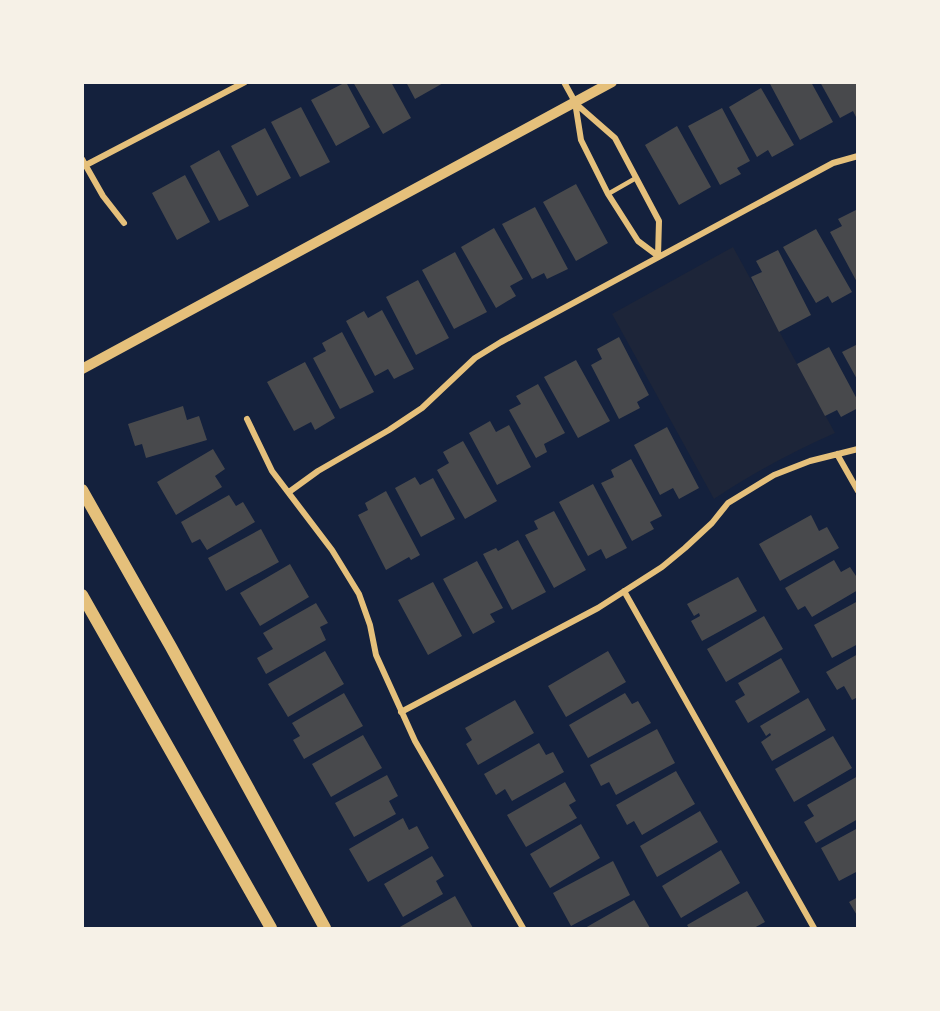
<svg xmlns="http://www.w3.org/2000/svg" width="940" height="1011" font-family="'Noto Sans',sans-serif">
  <rect width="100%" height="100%" fill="#14213d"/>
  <path fill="#1d2539" d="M733 247 835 433C792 452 753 473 714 499L612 314Z"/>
  <path fill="#48494c" d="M346 82 370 127 336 146 311 100Z
    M353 82H391L411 118 383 134Z
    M406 82H445L415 99Z
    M769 82H811L833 122 800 140Z
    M820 82H858V121L853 111 840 118Z
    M761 88 794 145 772 157 768 150 757 157 729 107Z
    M301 107 330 162 300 177 271 122Z
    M722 108 750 161 737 168 741 174 720 185 688 126Z
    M677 126 711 187 679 205 645 145Z
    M265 128 291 178 257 196 231 146Z
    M219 150 249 206 219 221 190 166Z
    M185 175 210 222 177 240 152 193Z
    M576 184 608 243 576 261 543 202Z
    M535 207 568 269 547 279 544 273 532 279 502 224Z
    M858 209V284L830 232 842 226 838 219Z
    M494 228 523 279 510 286 516 296 496 308 461 247Z
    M816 229 852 292 832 303 828 296 816 303 783 247Z
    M778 250 811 315 779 332 751 277 762 272 756 261Z
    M455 252 487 312 454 329 422 270Z
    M418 280 449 338 416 355 386 297Z
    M382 310 414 369 394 379 388 369 375 376 346 321 364 311 368 318Z
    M342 332 374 392 340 409 313 358 326 351 322 343Z
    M619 337 649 395 637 402 640 408 619 419 591 365 602 359 597 349Z
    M858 344V381L842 352Z
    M829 347 858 401V408L841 417 837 410 825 416 797 364Z
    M576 360 610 421 578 438 544 377Z
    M305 362 335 418 315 430 311 422 294 431 267 382Z
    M538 384 565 433 544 444 547 452 536 458 509 410 521 404 516 396Z
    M183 406 187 420 199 416 207 440 146 458 142 444 135 446 128 424Z
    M490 421 496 432 509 425 531 467 497 485 469 433Z
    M667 427 699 488 679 499 673 488 660 495 634 445Z
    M463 441 497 501 465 519 437 470 449 463 443 452Z
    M213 449 225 469 215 476 222 487 176 515 157 482Z
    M631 459 662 516 650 522 654 529 632 541 601 483 614 477 611 470Z
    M415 477 420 485 433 478 455 519 421 537 395 488Z
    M593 484 627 548 606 559 601 549 588 556 559 502Z
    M386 491 420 555 411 560 409 557 386 570 358 515 368 510 365 503Z
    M229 495 236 506 243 502 255 522 207 550 200 539 192 543 181 522Z
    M554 511 586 570 554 588 525 535 538 529 534 521Z
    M811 515 819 531 827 527 839 548 780 581 759 544Z
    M261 529 279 562 226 591 208 558Z
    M518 540 546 592 512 610 483 554 496 548 498 551Z
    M834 560 841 572 850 567 858 579V590L812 617 805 606 798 610 785 588Z
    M477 561 503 608 490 614 495 622 473 634 443 579Z
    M290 564 309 597 260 626 240 593Z
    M738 577 757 611 702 641 691 621 700 616 699 613 694 616 687 604Z
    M433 582 462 636 428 655 398 600Z
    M858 601V644L832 658 814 625Z
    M316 603 328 623 320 627 326 640 266 674 257 658 273 649 263 633Z
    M764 616 783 649 726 682 707 649Z
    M325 651 344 684 288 717 268 684Z
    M608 651 626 682 566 717 548 686Z
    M858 654V697L852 700 844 686 837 690 826 672Z
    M781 658 800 692 748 723 735 701 745 695 738 683Z
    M344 693 363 726 304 759 293 740 300 736 292 723Z
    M625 693 632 704 638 701 651 723 588 758 569 725Z
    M808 698 826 730 772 761 761 742 771 735 770 733 766 736 760 726Z
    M515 700 534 733 478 765 466 744 472 740 465 728Z
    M657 729 675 763 616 795 609 782 601 786 590 765Z
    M363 735 382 768 331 797 312 764Z
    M833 736 852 768 794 802 775 769Z
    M539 743 546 755 553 752 564 772 512 801 505 789 496 795 484 774Z
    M676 771 695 804 642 835 634 821 627 825 616 805Z
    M387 775 398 796 389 801 396 814 354 837 335 803Z
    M858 776V819L816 843 804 822 814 816 807 805Z
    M565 782 576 801 569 805 577 818 526 847 507 815Z
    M700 811 718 842 657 877 640 846Z
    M403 818 409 830 417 826 429 848 368 882 349 849Z
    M581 824 600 858 550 888 530 854Z
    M858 828V871L839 881 821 848Z
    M721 850 740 883 681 918 662 886Z
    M432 856 444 876 436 881 443 894 403 917 384 884Z
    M613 861 630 895 571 926 553 893Z
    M747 891 765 922 754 928H689L687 925Z
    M455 896 473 928H398Z
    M858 897V917L849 902Z
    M634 900 650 928H585Z"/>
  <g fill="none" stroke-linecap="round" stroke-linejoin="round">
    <path stroke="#e5c07b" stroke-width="4.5" d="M608 194 636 178"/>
    <path stroke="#e5c07b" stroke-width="6" d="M564 82 575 102 581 140 608 194 638 241 658 256
      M575 103 615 138 659 221 658 256
      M82 159 103 196 124 223
      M86 165 245 82
      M247 419 272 471 332 550 359 594 370 625 376 655 415 741 523 928
      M837 454 858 491
      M289 492 318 471 389 430 422 408 475 358 501 342 833 163 858 156
      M624 591 814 928
      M401 712 598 608 662 567 685 548 712 523 728 503 774 475 810 461 858 449"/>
    <path stroke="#e5c07b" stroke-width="10" d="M82 369 612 82"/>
    <path stroke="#e5c07b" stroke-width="12" d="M82 490 171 647 325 928
      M82 595 271 928"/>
  </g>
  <rect width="940" height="1011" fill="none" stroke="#f6f1e7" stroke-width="168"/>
</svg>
